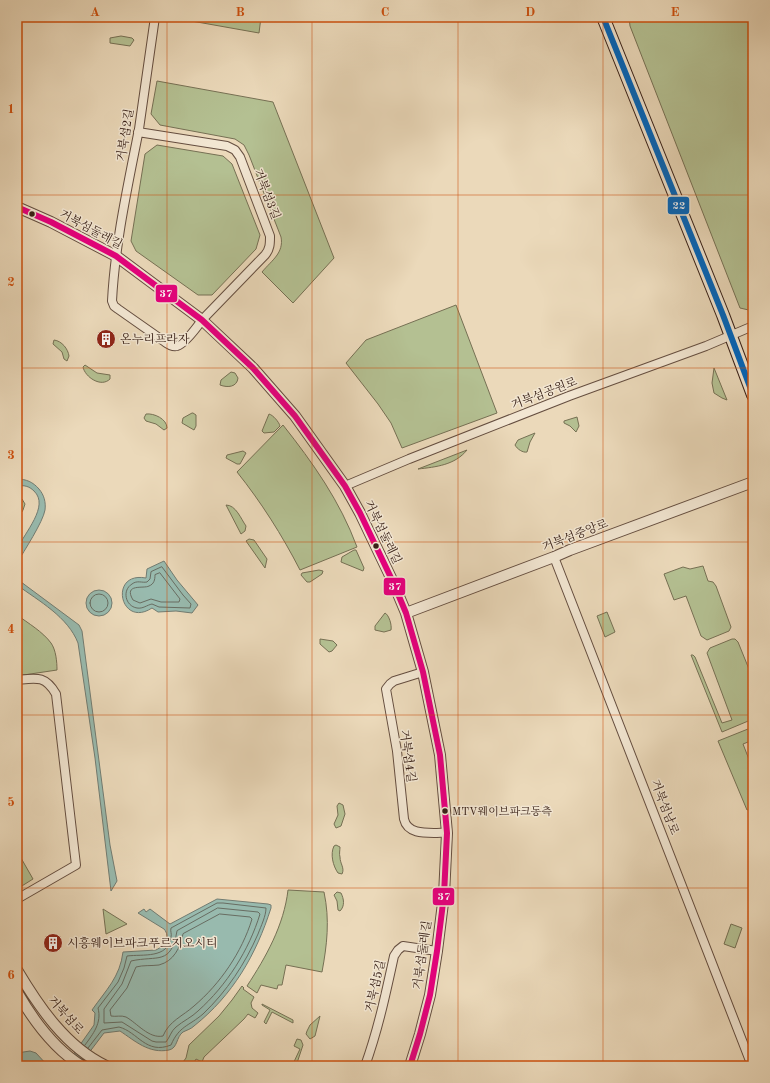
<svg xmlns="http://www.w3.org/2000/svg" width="770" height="1083" font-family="'Old Standard TT','Noto Serif KR',serif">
  <rect width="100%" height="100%" fill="#ebd9ba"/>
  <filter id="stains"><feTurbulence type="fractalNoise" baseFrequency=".005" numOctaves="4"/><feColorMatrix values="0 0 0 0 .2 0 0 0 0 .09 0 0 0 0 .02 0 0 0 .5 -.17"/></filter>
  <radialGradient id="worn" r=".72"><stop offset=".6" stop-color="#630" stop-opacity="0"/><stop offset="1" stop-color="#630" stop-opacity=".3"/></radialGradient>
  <path fill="#b4c092" stroke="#767054" d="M169 17H261L259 33Z
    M629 17H753V311L740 308 630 26Z
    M121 36 132 38 134 40 130 46 110 43V38Z
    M157 81 273 102 334 258 293 303 262 272C272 260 284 253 281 237L249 155 244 145 235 139 160 125 151 114Z
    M157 145 223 156 232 164 260 235 256 249 212 295H198L136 251 131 241 145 154Z
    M456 305 497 413 402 448 391 423 378 404 346 363 366 340Z
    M54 340C62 341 68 349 69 356L67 361 64 359 62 352 53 344Z
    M85 365 97 373 110 375V379C101 388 85 377 83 367Z
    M714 368 727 400 722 398 714 393 712 383Z
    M231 372 235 373 238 378C237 387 228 388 220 385L221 380Z
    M192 413H193L196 415V426L194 430 182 423 183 418Z
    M146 414C154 413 167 419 167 428L164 430 156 424 146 421 144 418Z
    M269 414C273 415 279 422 280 426L274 432 264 433 262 431Z
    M577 417 579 426 576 432 570 426 564 423V421Z
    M283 425C313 463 340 501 357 547L300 570C282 535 261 502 237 472Z
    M535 433 530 442 527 452C523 453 517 449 515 445L518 440Z
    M467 450C455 465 436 467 418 469Z
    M243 451 246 453 240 464H237L226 458 227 455Z
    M17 499H22L25 504 23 510 17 520Z
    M226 505C236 505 241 519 246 526L245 531 241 534Z
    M249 539 254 540 267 559 265 568 246 541Z
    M354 550H356L364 568 363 571 341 562 342 557Z
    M703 566 708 581 713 582 716 586 731 627 729 631 707 640 701 636 686 596 674 600 664 574 683 567 690 569Z
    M319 570 323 571 322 574 310 582H307L301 575 302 573Z
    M607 612 615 632 605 637 597 616Z
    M385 613C389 615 392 625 391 630L384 632 375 630V626Z
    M17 615C28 623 43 632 51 643 56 650 57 662 57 670L17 676Z
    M320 639 333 641 337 645 332 651 329 652 320 644Z
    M732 639H735L738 642 753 679V719L722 732 691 655H693L695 657 722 723 732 720 707 653 710 648Z
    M753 727V740L743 744 750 762 753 761V770L751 771H753V808L747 810 718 741Z
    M339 803 343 805 345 814 341 826 336 828 334 824 338 815 337 806Z
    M336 845 340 847C340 850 339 854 340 857 340 864 345 868 342 874L338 873C333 866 330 854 334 846Z
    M17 851 33 879 17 889Z
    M288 890 324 892C330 920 327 945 322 972L286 965 282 985H278L277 989 261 985 257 993 247 986C266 957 284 925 288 890Z
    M337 892 341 893C344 899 345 906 340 911L338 910 337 901 334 895Z
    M103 909 127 924 106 934Z
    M731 924 742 928 735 948 724 944Z
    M242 986 244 988 243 989 254 997 251 1003 252 1008 258 1013 255 1018 248 1014 244 1019 204 1057 202 1062 196 1059 192 1066H169L183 1062 186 1058 189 1045 219 1016 232 1000Z
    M262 1004 293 1020V1023L272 1012 266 1024 264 1022 270 1010 262 1005Z
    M320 1016 315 1036 310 1039 306 1034 307 1031 310 1025Z
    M297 1039 301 1040 303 1045 296 1066H292L300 1049 294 1046Z"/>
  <path fill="#98baae" stroke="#727c72" d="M17 479C26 479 33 482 39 489 44 495 46 502 45 510 43 522 24 551 17 563 17 558 16 552 18 548 24 533 50 506 34 491 29 486 24 485 17 486Z
    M164 561 177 580 198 605 192 613 176 611 158 612 152 608C120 629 108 571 146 578L147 569Z
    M17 579 79 625 82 631 110 845 117 881 111 891 95 758 78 643C68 617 39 601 17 585Z
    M86 603a13 13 0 1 1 26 0a13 13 0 1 1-26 0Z
    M217 899 268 904 271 905V908C256 955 233 995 194 1026 191 1029 187 1030 183 1032 176 1037 178 1048 169 1050 149 1054 135 1041 120 1031L104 1033 79 1066H65L94 1025 95 1013 92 1010C106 990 120 977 123 952L156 950C164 946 171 937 164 929L138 913 144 909 146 912 150 909 170 924Z
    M30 1051 36 1053 48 1066H17V1053Z"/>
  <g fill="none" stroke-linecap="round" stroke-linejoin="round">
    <path stroke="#686d62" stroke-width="1" d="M162 567 183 595 191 604 190 608 159 607 152 604C147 605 143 609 137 608 125 606 122 590 132 584 137 580 142 583 147 582L150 579 151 572Z
      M160 573 180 599 179 602H161L151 599 140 603 133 600C123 583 144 589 149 586 154 584 155 580 155 575Z
      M90 603a9 9 0 1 1 18 0a9 9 0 1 1-18 0Z
      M218 908 258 912 260 914C249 950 227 985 198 1011 192 1017 183 1021 176 1027 171 1031 170 1037 166 1042H156L152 1041 122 1022 104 1023V1009L122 984 131 961C158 955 171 966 177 931Z
      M220 914 250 917 252 919C242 952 220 984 194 1006 183 1016 169 1021 163 1036 149 1039 137 1023 126 1017 121 1015 116 1017 111 1016L110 1010 127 988 136 967C143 965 151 966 159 965 174 961 180 948 183 934Z
      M85 1045C93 1034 102 1023 98 1008L118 982 124 968 127 956C143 954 168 959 171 937 172 934 170 931 171 928L217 903H223L266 908C266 916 261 926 258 934 245 964 227 991 203 1014 189 1026 179 1026 171 1045 146 1055 138 1032 119 1027L102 1030 88 1048"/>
    <g stroke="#654e40" stroke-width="10">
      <path id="minor" d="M138 132 227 146 235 150 240 157 270 236C270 244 270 249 265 255L202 320C197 327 186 343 177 346 173 347 169 345 165 342L118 309 114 306 112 301C115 243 128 185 139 129L155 17
        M345 486 409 459 569 396 706 346 753 326
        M554 557 752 1066
        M423 672 394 681 390 684 386 689 397 751 404 819C408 837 432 832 447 833
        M17 680C36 678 45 675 56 694L76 865 17 899
        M365 1066C378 1030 386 993 394 956L398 950 403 946 437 951"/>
    </g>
    <g stroke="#654e40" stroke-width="12">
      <path id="tertiary" d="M17 207 51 222 116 256 202 320 253 368 295 416 345 486 360 513 393 582 406 613 423 672 440 755 447 833 444 895 437 951 430 995 420 1034 410 1066
        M406 613 554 557 570 550 753 482
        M17 970C39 1007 66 1047 106 1066
        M17 992C33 1020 54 1049 82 1066"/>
    </g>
    <g stroke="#382017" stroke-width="14">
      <path id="secondary" d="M603 17 723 315 753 395"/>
    </g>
    <use href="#minor" stroke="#f2e6d2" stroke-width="8"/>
    <use href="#tertiary" stroke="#f2e6d2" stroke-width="10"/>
    <use href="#secondary" stroke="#f2e6d2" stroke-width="12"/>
    <g stroke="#f2e6d2" stroke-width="9">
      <path id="bus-1" d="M17 207 51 222 116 256 202 320 253 368 295 416 345 486 360 513 393 582 406 613 423 672 440 755 447 833 444 895 437 951 430 995 420 1034 410 1066"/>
    </g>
    <g stroke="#f2e6d2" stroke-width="9">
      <path id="bus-2" d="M603 17 723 315 753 395"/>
    </g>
    <use href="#bus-1" stroke="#e5007d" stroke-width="6"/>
    <use href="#bus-2" stroke="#0065bd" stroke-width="6"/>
  </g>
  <path fill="none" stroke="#ce500e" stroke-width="1" stroke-opacity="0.55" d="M167 17V1066M312 17V1066M458 17V1066M603 17V1066M17 195H753M17 368H753M17 542H753M17 715H753M17 888H753"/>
  <defs>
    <g id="building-disc" transform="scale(1)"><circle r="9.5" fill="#8f2418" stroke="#f2e6d2"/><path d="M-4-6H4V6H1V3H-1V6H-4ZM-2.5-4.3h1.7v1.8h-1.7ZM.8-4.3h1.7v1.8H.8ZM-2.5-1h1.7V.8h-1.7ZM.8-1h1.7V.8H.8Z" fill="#fff"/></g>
  </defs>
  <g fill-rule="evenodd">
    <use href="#building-disc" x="106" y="339"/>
    <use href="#building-disc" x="53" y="943"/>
  </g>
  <g fill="#382017" stroke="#f2e6d2" stroke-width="1.5">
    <circle cx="32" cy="214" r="3.5"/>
    <circle cx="376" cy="546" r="3.5"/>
    <circle cx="445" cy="811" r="3.5"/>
  </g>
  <g text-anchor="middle" stroke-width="3" stroke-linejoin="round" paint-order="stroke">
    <g font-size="11" fill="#382017" stroke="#f2e6d2" text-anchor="start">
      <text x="452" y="815">MTV웨이브파크동측</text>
    </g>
    <g font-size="12" fill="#382017" stroke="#f2e6d2">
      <text transform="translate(125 135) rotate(-81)" y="4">거북섬2길</text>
      <text transform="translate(267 194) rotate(69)" y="4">거북섬3길</text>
      <text transform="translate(91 229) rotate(28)" y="4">거북섬둘레길</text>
      <text transform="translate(544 393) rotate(-21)" y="4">거북섬공원로</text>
      <text transform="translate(383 532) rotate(64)" y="4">거북섬둘레길</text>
      <text transform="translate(575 535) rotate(-21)" y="4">거북섬중앙로</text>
      <text transform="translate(408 756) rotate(82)" y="4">거북섬4길</text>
      <text transform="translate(665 807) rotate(69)" y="4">거북섬남로</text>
      <text transform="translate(422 955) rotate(-82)" y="4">거북섬둘레길</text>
      <text transform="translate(375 986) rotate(-77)" y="4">거북섬5길</text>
      <text transform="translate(66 1015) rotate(48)" y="4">거북섬로</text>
    </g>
    <g font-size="12" fill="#382017" stroke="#f2e6d2" text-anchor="start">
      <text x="120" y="343">온누리프라자</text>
      <text x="67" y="947">시흥웨이브파크푸르지오시티</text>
    </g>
  </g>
  <g stroke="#f2e6d2" stroke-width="1.5">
    <rect x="667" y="196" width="23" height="19" rx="4" fill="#0065bd"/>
    <rect x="155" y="284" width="23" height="19" rx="4" fill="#e5007d"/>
    <rect x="383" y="577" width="23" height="19" rx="4" fill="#e5007d"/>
    <rect x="432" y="887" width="23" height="19" rx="4" fill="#e5007d"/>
  </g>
  <g font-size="11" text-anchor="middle" font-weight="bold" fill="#fff">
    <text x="679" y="209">22</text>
    <text x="166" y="297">37</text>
    <text x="395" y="590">37</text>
    <text x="444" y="900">37</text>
  </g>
  <rect width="770" height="1083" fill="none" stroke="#ebd9ba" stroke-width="44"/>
  <rect x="22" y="22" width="726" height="1039" fill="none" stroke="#ce500e" stroke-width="1.5"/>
  <g font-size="13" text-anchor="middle" font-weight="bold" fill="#ce500e">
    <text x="95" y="16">A</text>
    <text x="240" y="16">B</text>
    <text x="385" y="16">C</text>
    <text x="530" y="16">D</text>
    <text x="675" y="16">E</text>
    <text x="11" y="113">1</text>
    <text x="11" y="286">2</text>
    <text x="11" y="459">3</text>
    <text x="11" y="633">4</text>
    <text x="11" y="806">5</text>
    <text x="11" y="979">6</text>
  </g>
  <rect width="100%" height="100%" filter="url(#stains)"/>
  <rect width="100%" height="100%" fill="url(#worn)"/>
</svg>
